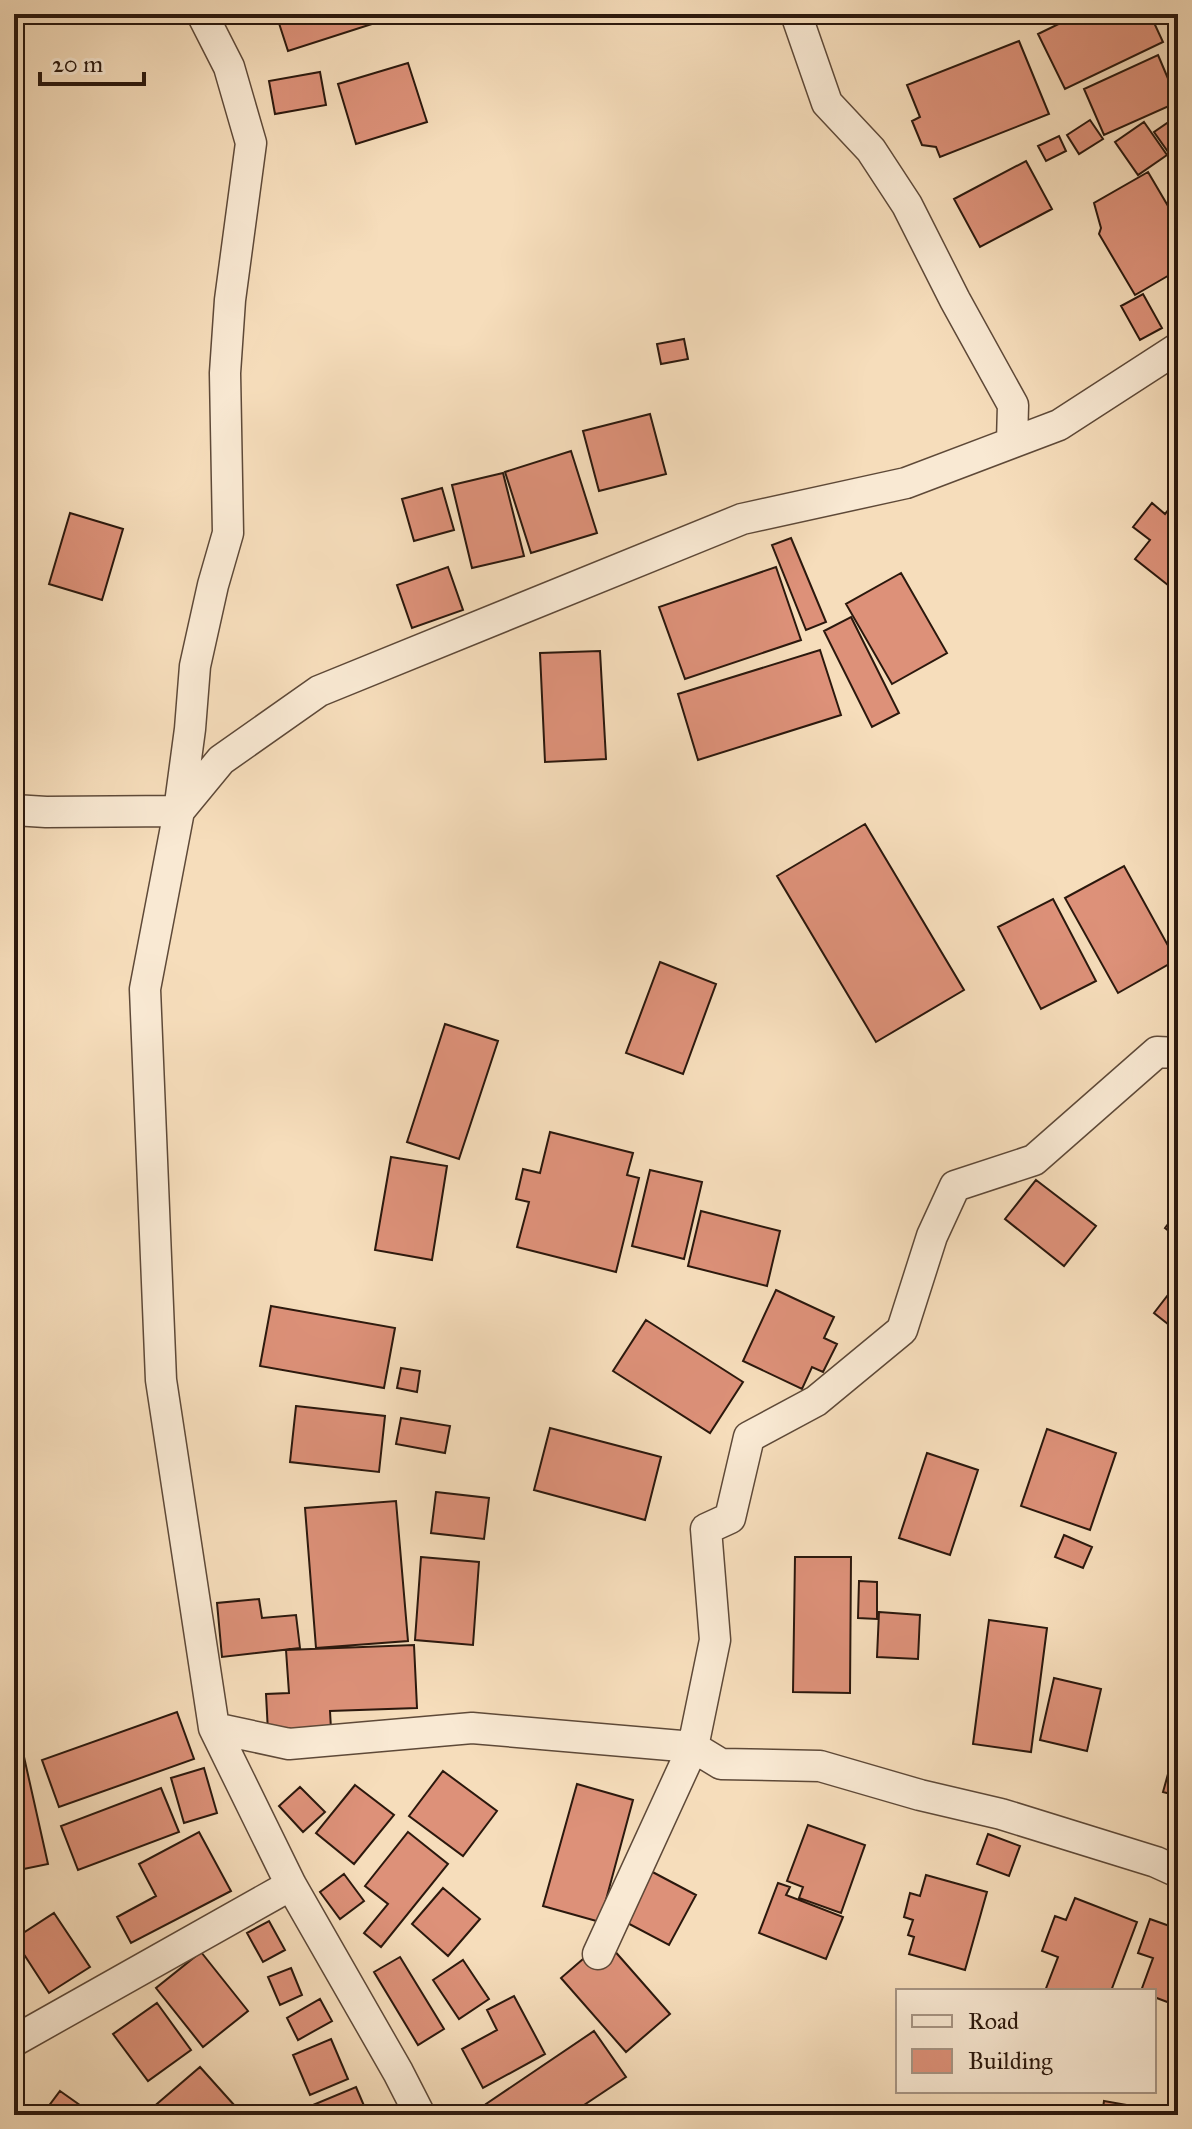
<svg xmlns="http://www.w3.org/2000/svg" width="1192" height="2129" font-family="'IM FELL Great Primer',serif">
  <rect width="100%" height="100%" fill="#f6ddbb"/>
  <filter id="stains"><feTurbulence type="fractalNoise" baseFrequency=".0025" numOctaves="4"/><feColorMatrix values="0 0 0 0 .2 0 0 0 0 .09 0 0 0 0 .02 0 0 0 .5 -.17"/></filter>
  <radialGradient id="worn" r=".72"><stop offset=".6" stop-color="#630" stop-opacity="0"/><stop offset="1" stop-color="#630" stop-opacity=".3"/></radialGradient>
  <path fill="#dd9179" stroke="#2b180d" stroke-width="2" d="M276 14H403L288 51Z
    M1079 14H1150L1163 42 1065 89 1038 34Z
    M1019 41 1049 114 940 157 936 147 922 145 912 121 920 117 907 85Z
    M1158 55 1178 102 1104 135 1084 89Z
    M408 63 427 122 356 144 338 84Z
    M320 72 326 105 275 114 269 81Z
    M1173 119 1178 127V166L1154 132Z
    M1090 120 1103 139 1079 154 1067 135Z
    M1144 122 1167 155 1138 175 1115 142Z
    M1059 136 1066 151 1046 161 1038 146Z
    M1026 161 1052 209 980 247 954 199Z
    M1148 172 1178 223V270L1135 295 1099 234 1101 228 1094 203Z
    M1143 294 1162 328 1140 340 1121 306Z
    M684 339 688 359 661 364 657 344Z
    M650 414 666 474 599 491 583 431Z
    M571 451 597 533 531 553 505 472Z
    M503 473 524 556 472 568 452 485Z
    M442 488 454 530 414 541 402 499Z
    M1178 498V593L1135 559 1150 540 1133 527 1152 503 1165 514Z
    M70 513 123 529 102 600 49 584Z
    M791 538 826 622 806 630 772 545Z
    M448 567 463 610 412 628 397 585Z
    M776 567 801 640 685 679 659 607Z
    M901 573 947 653 892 684 846 604Z
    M851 617 899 713 872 727 824 631Z
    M820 650 841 715 698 760 678 694Z
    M600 651 606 759 545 762 540 653Z
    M865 824 964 990 876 1042 777 876Z
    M1124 866 1176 960 1118 993 1065 898Z
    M1053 899 1096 981 1041 1009 998 927Z
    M660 962 716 984 683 1074 626 1053Z
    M445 1024 498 1041 459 1159 407 1142Z
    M550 1132 633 1153 627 1175 639 1178 616 1272 517 1247 529 1202 516 1199 523 1169 540 1173Z
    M391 1157 447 1166 432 1260 375 1250Z
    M650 1170 702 1182 684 1259 632 1246Z
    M1036 1180 1096 1226 1064 1266 1005 1219Z
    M701 1211 780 1231 767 1286 688 1266Z
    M1178 1211V1238L1165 1228Z
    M1178 1282V1332L1154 1313Z
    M776 1290 834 1317 824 1338 837 1344 823 1372 812 1367 802 1389 743 1361Z
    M271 1306 395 1328 384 1388 260 1366Z
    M646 1320 743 1382 710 1433 613 1371Z
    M401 1368 420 1371 417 1392 397 1388Z
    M296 1406 385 1416 379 1472 290 1462Z
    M401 1418 450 1426 445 1453 396 1444Z
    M550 1428 661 1457 645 1520 534 1490Z
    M1047 1429 1116 1453 1090 1530 1021 1506Z
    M927 1453 978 1470 950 1555 899 1538Z
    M436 1492 489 1498 484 1539 431 1533Z
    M396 1501 408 1641 316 1648 305 1508Z
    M1064 1535 1092 1547 1083 1568 1055 1557Z
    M421 1557 479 1562 473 1645 415 1640Z
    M795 1557H851L850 1693 793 1692Z
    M859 1581 877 1582V1619L858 1618Z
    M259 1599 262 1618 296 1615 300 1648 222 1657 217 1603Z
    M879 1612 920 1615 918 1659 877 1657Z
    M989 1620 1047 1628 1031 1752 973 1744Z
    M414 1645 417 1708 330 1711 331 1729 268 1732 266 1694 289 1693 286 1650Z
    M1054 1678 1101 1689 1087 1751 1040 1740Z
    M177 1712 194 1759 59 1807 42 1760Z
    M1178 1738V1796L1163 1792Z
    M22 1748 48 1864 14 1871V1749Z
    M204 1768 217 1813 184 1823 171 1778Z
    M443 1771 497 1811 463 1856 409 1816Z
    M577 1784 633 1800 600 1922 543 1906Z
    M355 1785 394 1815 354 1864 316 1833Z
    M300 1787 325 1812 303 1832 279 1806Z
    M161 1788 179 1832 78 1870 61 1826Z
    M808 1825 865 1845 841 1913 799 1898 803 1887 787 1881Z
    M199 1832 231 1891 131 1943 117 1917 156 1896 139 1864Z
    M408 1832 448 1864 381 1947 364 1933 388 1904 365 1886Z
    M988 1834 1020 1846 1009 1876 977 1864Z
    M645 1868 696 1895 669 1945 618 1918Z
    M344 1874 364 1901 340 1919 320 1892Z
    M926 1875 987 1892 965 1970 909 1954 914 1937 908 1935 913 1920 904 1917 910 1893 920 1896Z
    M778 1883 790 1887 786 1895 843 1917 826 1959 759 1933Z
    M443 1888 480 1919 448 1956 412 1924Z
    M1075 1898 1137 1922 1111 1991H1045L1058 1957 1042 1951 1055 1916 1066 1920Z
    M54 1913 90 1967 49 1993 14 1939Z
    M1150 1919 1178 1929V2006L1154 1997V1991H1141L1153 1958 1138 1953Z
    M269 1921 285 1950 263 1962 247 1933Z
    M605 1940 670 2014 626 2052 561 1978Z
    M201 1952 248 2011 203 2047 156 1988Z
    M400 1957 444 2029 418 2045 374 1972Z
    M463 1960 489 1999 459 2019 433 1980Z
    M291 1968 302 1995 280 2005 268 1977Z
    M514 1996 545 2054 483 2088 462 2049 497 2030 487 2010Z
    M320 1999 332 2021 298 2040 287 2018Z
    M157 2003 191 2050 148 2081 113 2034Z
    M594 2031 626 2077 569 2115H494L486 2104Z
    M331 2039 348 2079 310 2095 293 2055Z
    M200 2067 235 2106 225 2115H144Z
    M356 2087 368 2115H289Z
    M60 2091 94 2115H42Z
    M14 2099 37 2115H14Z
    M1104 2101 1178 2114V2115H1102Z"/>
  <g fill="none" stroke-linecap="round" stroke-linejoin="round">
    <g stroke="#5e4938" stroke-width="33">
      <path id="street" d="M796 14 827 103 871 150 907 205 955 300 1013 405 1012 442
        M14 810 46 812 179 811 190 729 195 666 213 585 228 533 225 373 230 300 251 143 229 67 202 14
        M214 1728 289 1744 472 1728 693 1747 721 1764 820 1766 920 1795 1001 1814 1156 1862 1178 1872
        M598 1954 693 1747 715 1640 706 1529 730 1518 749 1437 816 1401 902 1330 932 1236 955 1186 1034 1160 1157 1052 1178 1053
        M14 2041 291 1885
        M420 2115 398 2072 291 1885 214 1728 161 1380 145 989 179 811 221 760 319 691 742 519 906 483 1059 425 1178 348"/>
    </g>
    <use href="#street" stroke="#f9e9d3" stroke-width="30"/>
  </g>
  <rect width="1192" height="2129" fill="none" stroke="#f6ddbb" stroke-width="48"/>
  <rect x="16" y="16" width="1160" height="2097" fill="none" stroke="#2b180d" stroke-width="4"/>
  <rect x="24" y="24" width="1144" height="2081" fill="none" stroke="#2b180d" stroke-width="2"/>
  <rect x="896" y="1989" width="260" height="104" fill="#f9e9d3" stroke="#a79584" stroke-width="2"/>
  <rect x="912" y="2015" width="40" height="12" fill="#f9e9d3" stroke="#a79584" stroke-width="2"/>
  <text x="968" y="2029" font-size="24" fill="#2b180d">Road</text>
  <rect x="912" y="2049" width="40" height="24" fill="#dd9179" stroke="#a79584" stroke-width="2"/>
  <text x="968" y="2069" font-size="24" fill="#2b180d">Building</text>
  <path d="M40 72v12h104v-12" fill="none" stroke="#2b180d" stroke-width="4"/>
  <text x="52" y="72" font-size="24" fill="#2b180d" stroke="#f9e9d3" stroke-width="6" paint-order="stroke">20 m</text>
  <rect width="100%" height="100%" filter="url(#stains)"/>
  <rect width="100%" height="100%" fill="url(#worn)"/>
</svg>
